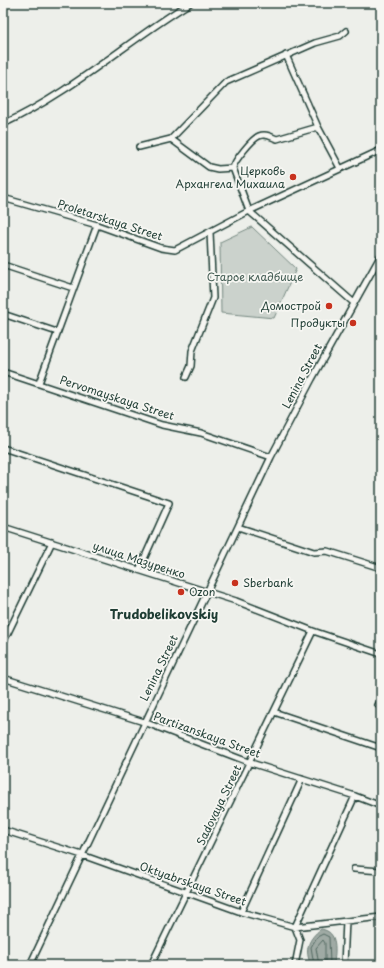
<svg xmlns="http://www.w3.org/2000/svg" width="384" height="968" font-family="'Playpen Sans',sans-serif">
  <rect width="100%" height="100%" fill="#edefea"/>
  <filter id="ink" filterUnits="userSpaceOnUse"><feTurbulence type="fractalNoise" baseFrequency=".025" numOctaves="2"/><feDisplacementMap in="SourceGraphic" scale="8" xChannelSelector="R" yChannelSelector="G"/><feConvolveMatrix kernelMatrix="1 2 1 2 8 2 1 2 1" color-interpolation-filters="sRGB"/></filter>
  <g filter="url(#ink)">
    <path fill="#cbd2cc" stroke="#758880" d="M252 227 296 269 274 318 221 313 220 242Z"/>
    <path fill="#9faaa4" stroke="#6c7e77" d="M321 929C339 932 335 951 334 965H311C304 950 308 939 321 929Z"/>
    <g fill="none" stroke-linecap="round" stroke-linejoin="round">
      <path stroke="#526961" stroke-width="1" d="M314 965 311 947 317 937 323 934 329 937 330 965
        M319 965 316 948 323 940 325 943V965"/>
      <g stroke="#1f3d34" stroke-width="8">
        <path id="minor" d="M286 55 318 127 340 168
          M3 124C71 93 126 42 190 3
          M171 139 209 167 218 169 233 168 249 211 354 303
          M139 147 171 139 226 82 315 43 340 36 346 31
          M233 168C234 161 252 139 259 136 266 133 271 137 277 139L318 127
          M3 198 97 225 161 248 175 250 249 211 381 150
          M3 265 73 288
          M3 314 57 332
          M3 372 162 425 201 433 271 457
          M186 377 191 366 192 351 213 298 210 232
          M39 383 97 225
          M3 448 169 503 139 570
          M3 527 236 601 313 631 381 654
          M238 527 314 552 327 551 381 568
          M3 643 52 542
          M3 678 144 722 251 763 355 796 381 806
          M378 705 381 700
          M274 712 381 748
          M3 830 82 855 241 912 295 927 381 917
          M354 869 381 871
          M241 912 302 779
          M30 965 271 457 312 379 381 255
          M151 965 313 631
          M295 965 300 940 295 927 355 796
          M344 965 346 921"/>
      </g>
      <use href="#minor" stroke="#f6f6f2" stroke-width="5"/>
    </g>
  </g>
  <g fill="#c8321e" stroke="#f6f6f2" stroke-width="1.5">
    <circle cx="293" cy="177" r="4"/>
    <circle cx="329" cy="306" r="4"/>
    <circle cx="353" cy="323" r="4"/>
    <circle cx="235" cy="583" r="4"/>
    <circle cx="181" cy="592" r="4"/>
  </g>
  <g text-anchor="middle" stroke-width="3.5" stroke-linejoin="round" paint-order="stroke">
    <g font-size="11" fill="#1f3d34" stroke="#f6f6f2" text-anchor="end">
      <text x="285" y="175">Церковь<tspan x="285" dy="13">Архангела Михаила</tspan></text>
      <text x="321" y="310">Домострой</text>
      <text x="345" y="327">Продукты</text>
      <text x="243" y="587" text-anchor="start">Sberbank</text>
      <text x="189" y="596" text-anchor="start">Ozon</text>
    </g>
    <g font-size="11" fill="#1f3d34" stroke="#f6f6f2">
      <text transform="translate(110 220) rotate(18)" y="4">Proletarskaya Street</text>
      <text transform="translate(302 376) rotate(-62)" y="4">Lenina Street</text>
      <text transform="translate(117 398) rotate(18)" y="4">Pervomayskaya Street</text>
      <text transform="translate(139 560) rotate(18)" y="4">улица Мазуренко</text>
      <text transform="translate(159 668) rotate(-64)" y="4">Lenina Street</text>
      <text transform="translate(207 735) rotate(20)" y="4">Partizanskaya Street</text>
      <text transform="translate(219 805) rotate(-64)" y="4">Sadovaya Street</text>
      <text transform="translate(193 884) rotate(19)" y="4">Oktyabrskaya Street</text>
    </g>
    <g font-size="11" fill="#415b52" stroke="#f6f6f2">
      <text x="255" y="281">Старое кладбище</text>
    </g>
    <g font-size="13" font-weight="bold" fill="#1f3d34" stroke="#f6f6f2">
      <text x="164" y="619">Trudobelikovskiy</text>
    </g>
  </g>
  <rect width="384" height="968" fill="none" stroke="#f6f6f2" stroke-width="16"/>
  <rect x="8" y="8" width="368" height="952" fill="none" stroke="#1f3d34" stroke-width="1.5" filter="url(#ink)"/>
</svg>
